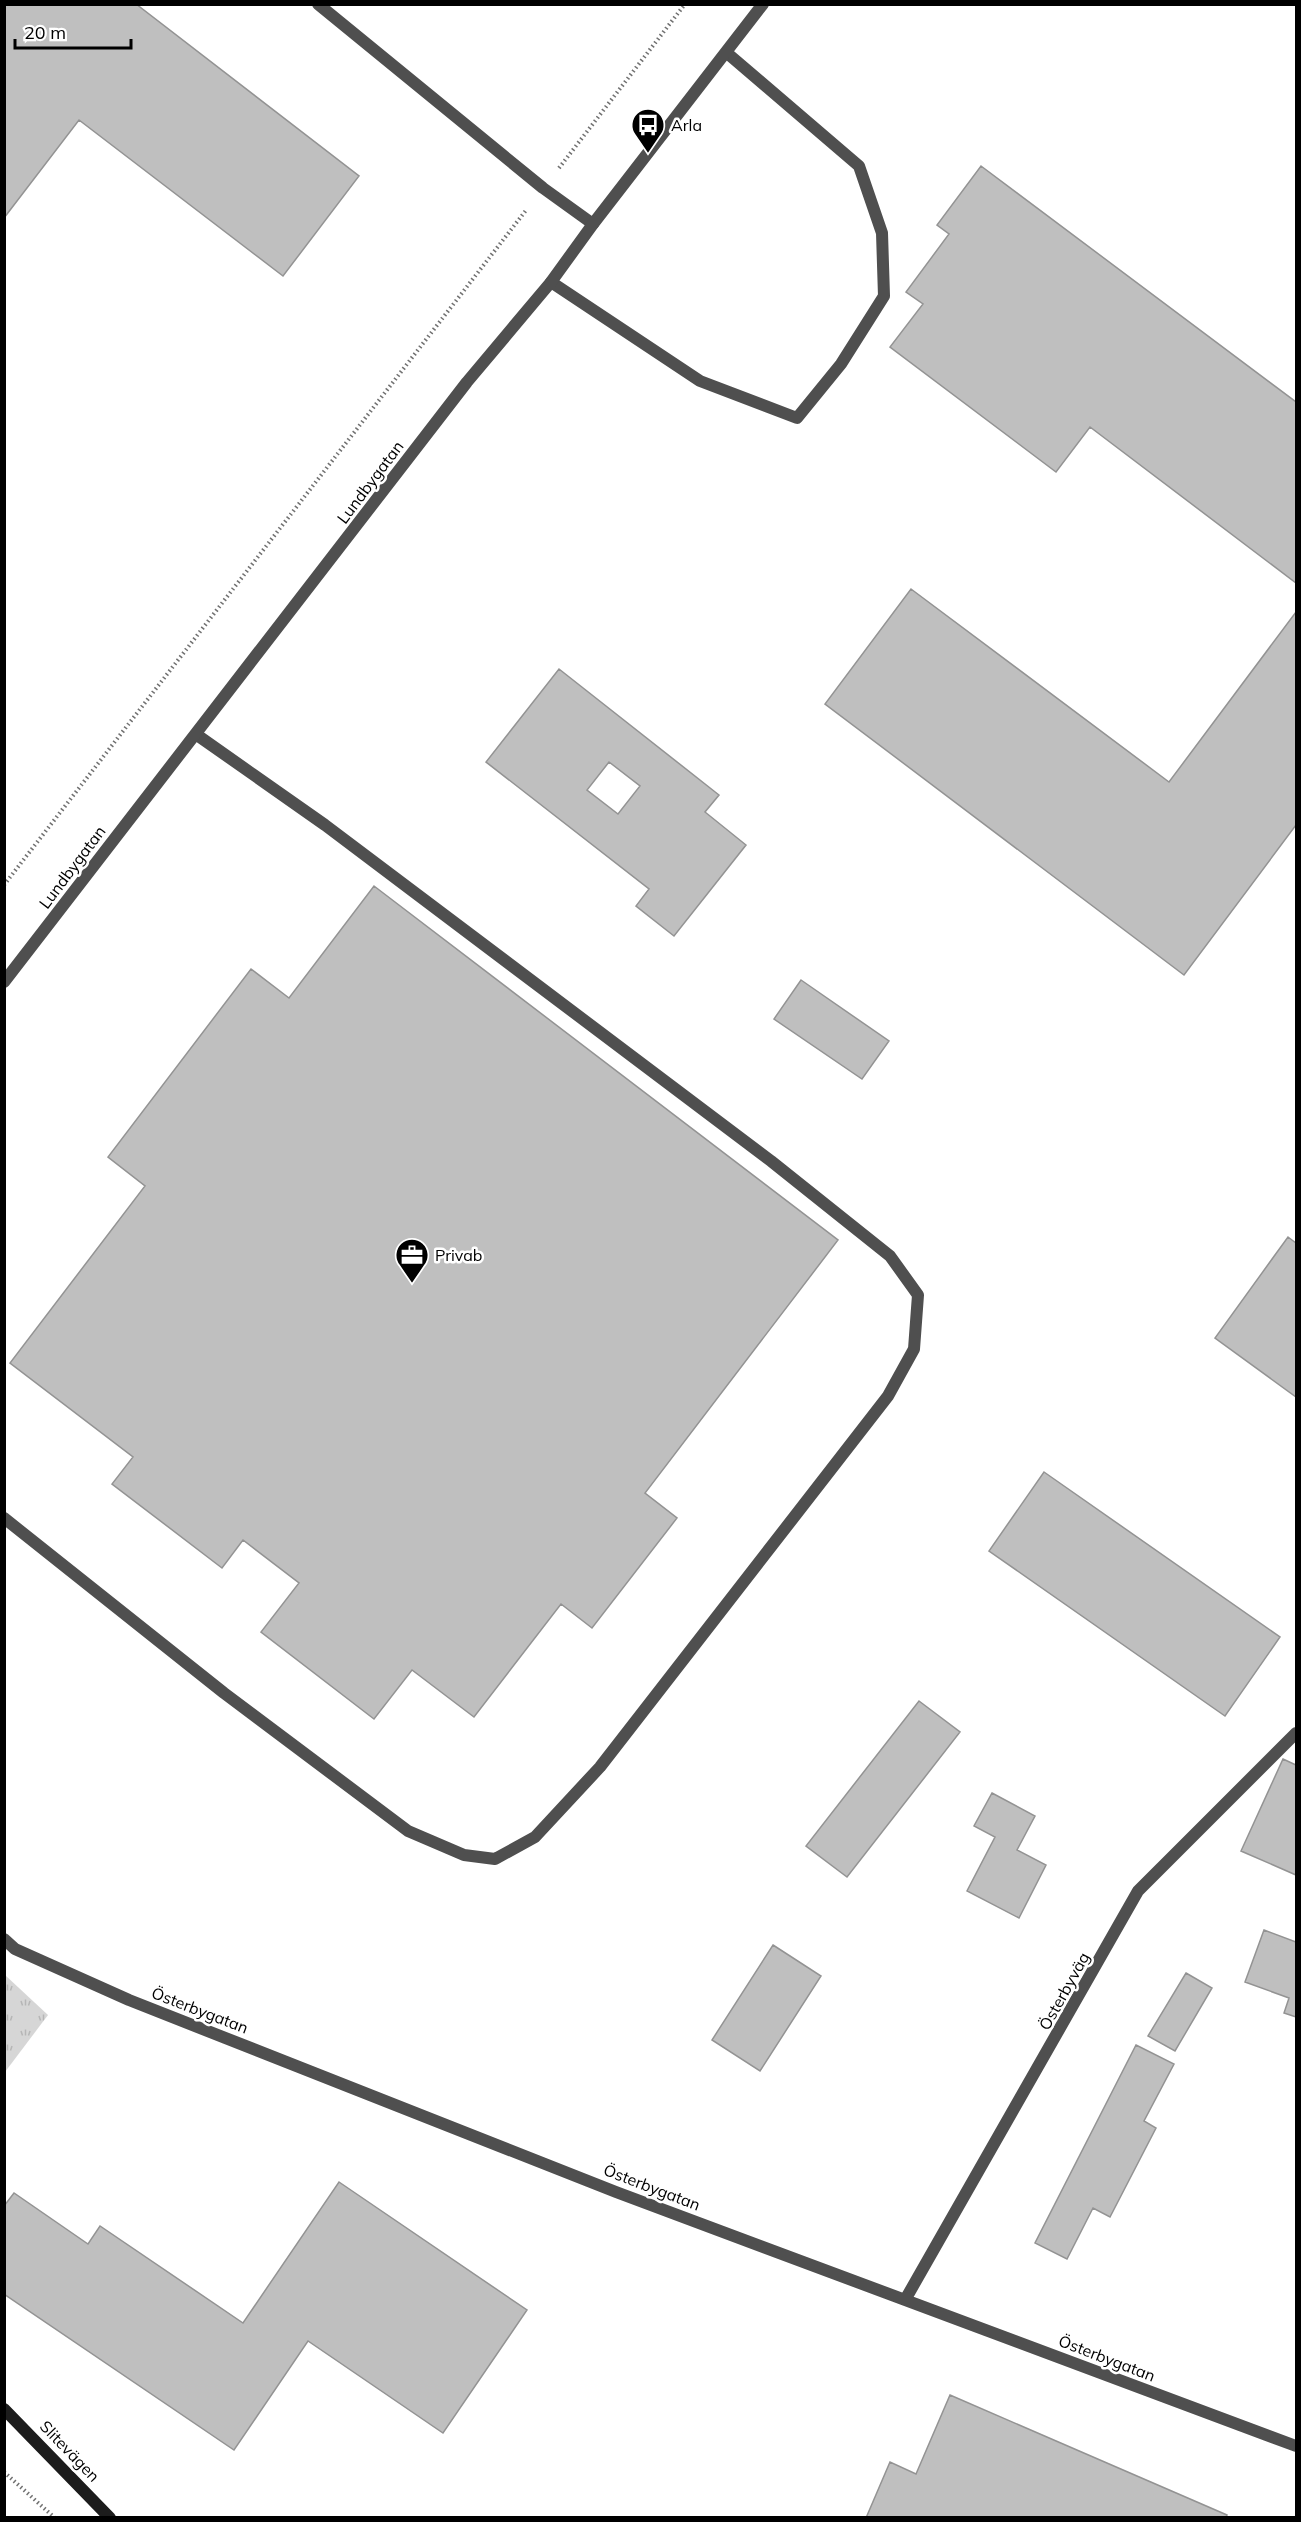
<svg xmlns="http://www.w3.org/2000/svg" width="1301" height="2522" font-family="Mulish,sans-serif">
  <defs>
    <pattern id="grass-tufts" width="24" height="20" patternUnits="userSpaceOnUse" patternTransform="scale(1.5)"><rect width="24" height="20" fill="#d6d6d6"/><path d="M3 7l-1-3M5 7V3M7 7l1-3M15 17l-1-3M17 17v-4M19 17l1-3" fill="none" stroke="#b6b6b6"/></pattern>
  </defs>
  <rect width="100%" height="100%" fill="#fff"/>
  <path fill="url(#grass-tufts)" d="M5 1975 48 2015 5 2072Z"/>
  <path fill="#bfbfbf" stroke="#939393" stroke-width="1.5" fill-rule="evenodd" d="M4 4H136L359 176 283 276 79 120 4 218Z
    M981 166 1296 402V583L1090 427 1056 472 890 347 923 304 906 292 949 234 937 225Z
    M911 589 1169 782 1296 612V825L1184 975 825 704Z
    M559 669 719 795 705 812 746 845 674 936 636 906 649 889 486 762ZM609 762 640 786 618 814 587 790Z
    M374 886 838 1240 645 1493 677 1518 592 1628 561 1604 474 1717 412 1670 374 1719 261 1632 299 1583 243 1540 222 1568 112 1484 133 1457 10 1363 145 1186 108 1157 251 969 289 998Z
    M801 980 889 1041 862 1079 774 1019Z
    M1288 1237 1296 1243V1397L1215 1338Z
    M1044 1472 1280 1637 1225 1716 989 1551Z
    M919 1701 960 1732 847 1877 806 1846Z
    M1283 1759 1296 1765V1875L1241 1851Z
    M992 1793 1035 1816 1017 1850 1046 1865 1019 1918 967 1891 995 1837 974 1826Z
    M1264 1930 1296 1942V2017L1284 2013 1289 1998 1245 1982Z
    M773 1945 821 1976 760 2071 712 2040Z
    M1186 1973 1212 1988 1175 2051 1148 2036Z
    M1136 2045 1174 2064 1144 2121 1156 2128 1110 2217 1093 2208 1067 2259 1035 2243Z
    M339 2182 527 2310 443 2433 308 2341 234 2450 4 2294V2206L14 2193 88 2244 100 2226 243 2323Z
    M950 2395 1227 2515 1226 2518H866L890 2462 916 2474Z"/>
  <g fill="none" stroke-linecap="round" stroke-linejoin="round">
    <path stroke="#717171" stroke-width="4" stroke-dasharray="1.5 3" stroke-linecap="butt" d="M559 168 685 4
      M4 885 527 209
      M4 2472 55 2518"/>
    <path stroke="#4f4f4f" stroke-width="12" d="M318 4 543 188 593 224
      M551 282 700 381 797 418 841 364 884 296 882 233 859 166 727 53
      M4 1518 224 1693 408 1831 464 1855 495 1859 535 1837 600 1767 888 1396 914 1349 918 1295 890 1256 771 1161 325 825 197 735"/>
    <path stroke="#4f4f4f" stroke-width="12" d="M4 982 467 382 551 282 593 224 763 4
      M4 1939 15 1949 129 2000 616 2192 1296 2446
      M905 2300 1138 1891 1296 1733"/>
    <path stroke="#1c1c1c" stroke-width="12" d="M4 2409 110 2518"/>
  </g>
  <defs>
    <g id="bus-pin" transform="scale(1.725)"><path d="M0 17L-7.5 6A9.5 9.5 0 1 1 7.5 6Z" fill="#000" stroke="#fff"/><path d="M-5-6H5V4H4V6H2V4H-2V6H-4V4H-5ZM-3.5-4V0h7V-4ZM-3.5 1.2v1.5H-2V1.2ZM2 1.2v1.5H3.5V1.2Z" fill="#fff"/></g>
    <g id="office-pin" transform="scale(1.725)"><path d="M0 17L-7.5 6A9.5 9.5 0 1 1 7.5 6Z" fill="#000" stroke="#fff"/><path d="M-6-3h4V-5.5h4V-3h4V5H-6ZM-1-4.5V-3h2v-1.5ZM-6 0V1H6V0Z" fill="#fff"/></g>
  </defs>
  <g fill-rule="evenodd">
    <use href="#bus-pin" x="648" y="125"/>
    <use href="#office-pin" x="412" y="1255"/>
  </g>
  <g text-anchor="middle" stroke-width="5" stroke-linejoin="round" paint-order="stroke">
    <g font-size="16" fill="#000" stroke="#fff" text-anchor="start">
      <text x="671" y="131">Arla</text>
      <text x="435" y="1261">Privab</text>
    </g>
    <g font-size="16" fill="#000" stroke="#fff">
      <text transform="translate(370 482) rotate(-53)" y="6">Lundbygatan</text>
      <text transform="translate(72 867) rotate(-53)" y="6">Lundbygatan</text>
      <text transform="translate(1064 1991) rotate(-61)" y="6">Österbyväg</text>
      <text transform="translate(200 2010) rotate(21)" y="6">Österbygatan</text>
      <text transform="translate(652 2187) rotate(21)" y="6">Österbygatan</text>
      <text transform="translate(1107 2358) rotate(21)" y="6">Österbygatan</text>
      <text transform="translate(70 2451) rotate(46)" y="6">Slitevägen</text>
    </g>
  </g>
  <rect width="1301" height="2522" fill="none" stroke="#000000" stroke-width="12"/>
  <path d="M15 39v9h116v-9" fill="none" stroke="#000000" stroke-width="3"/>
  <text x="24" y="39" font-size="18" fill="#000000" stroke="#ffffff" stroke-width="4.5" paint-order="stroke">20 m</text>
</svg>
